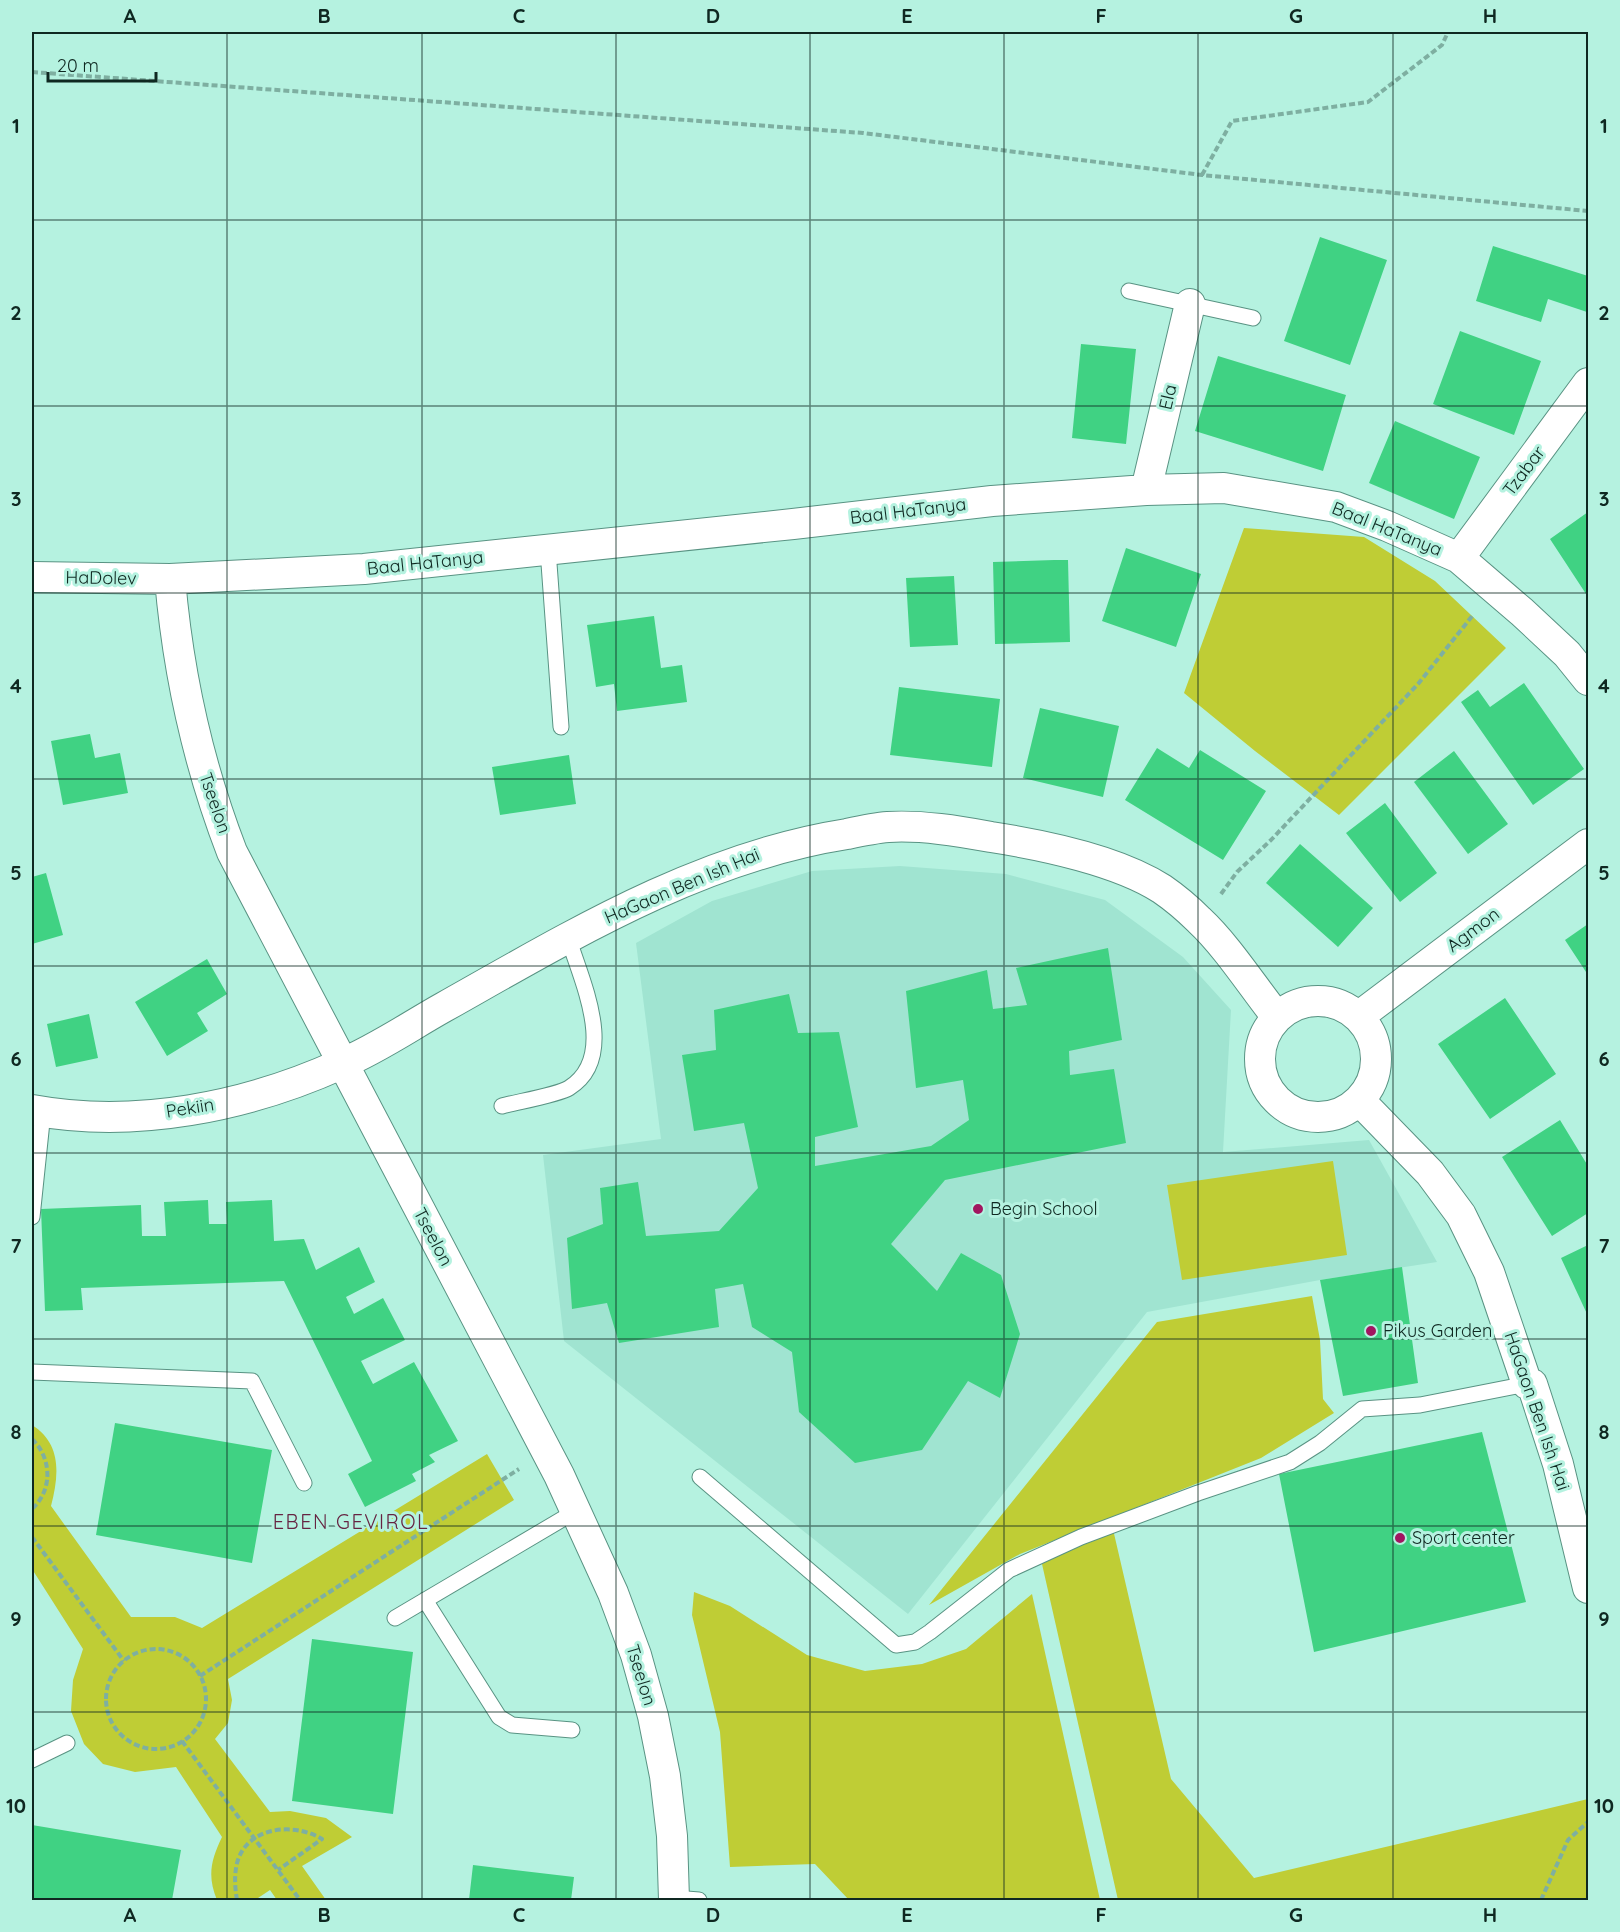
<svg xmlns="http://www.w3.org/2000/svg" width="1620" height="1932" font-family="Quicksand,sans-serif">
  <rect width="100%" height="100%" fill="#b5f2e0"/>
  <path fill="#a0e4d1" d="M900 866 1006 874 1105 900 1183 957 1231 1010 1223 1152 1369 1140 1437 1262 1320 1280 1147 1312 908 1614 564 1341 543 1155 661 1139 636 943 712 901 812 871Z"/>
  <path fill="#bfcd35" d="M1244 528 1364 537 1435 581 1506 648 1339 815 1255 751 1184 693Z
    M1333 1161 1347 1255 1182 1280 1167 1185Z
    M1312 1296 1320 1340 1323 1399 1334 1413 1261 1458 1020 1554 929 1605 1157 1322Z
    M32 1425C62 1444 59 1475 51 1506L131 1617H175L202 1628 487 1454 514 1500 228 1679 232 1700 228 1723 215 1739 270 1812 290 1811 326 1818 352 1837 302 1866 326 1900H277L270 1890 255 1900H217C207 1876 211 1860 222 1837L176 1767 135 1772 103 1764 84 1744 71 1711 73 1680 83 1649 32 1569Z
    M1112 1525 1171 1779 1254 1878 1588 1799V1900H1118L1042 1564Z
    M694 1592 730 1606 807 1655 865 1671 922 1664 966 1649 1032 1594 1100 1900H849L815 1864 730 1867 720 1732 692 1615Z"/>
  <path fill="#40d283" d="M1320 237 1387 260 1350 365 1284 341Z
    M1493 246 1588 276 1587 312 1548 299 1541 322 1476 301Z
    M1460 331 1541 361 1514 435 1433 404Z
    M1081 344 1136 349 1126 444 1072 438Z
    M1218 356 1346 395 1323 471 1195 431Z
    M1395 421 1480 457 1454 519 1369 483Z
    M1588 512V597L1550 539Z
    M1126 548 1201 574 1176 647 1102 621Z
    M1054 560H1068L1070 642 995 644 993 562Z
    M954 576 958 645 910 647 906 578Z
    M654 616 661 668 682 665 687 702 617 711 614 684 596 687 587 625Z
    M1524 683 1584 769 1533 805 1461 702 1478 690 1490 707Z
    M899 687 1000 699 992 767 890 755Z
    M1040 708 1119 726 1103 797 1023 778Z
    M90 734 95 758 120 753 128 793 63 805 51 741Z
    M1157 748 1189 768 1200 750 1266 791 1223 860 1125 800Z
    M1454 751 1508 824 1468 854 1414 782Z
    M569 755 576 804 500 815 492 767Z
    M1385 803 1437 873 1400 902 1346 833Z
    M1300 844 1373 908 1338 947 1266 883Z
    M46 873 63 935 32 944V877Z
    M1588 924V975L1565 940Z
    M1108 948 1122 1040 1069 1051 1070 1075 1114 1069 1126 1143 945 1180 891 1244 937 1291 961 1253 1001 1275 1020 1334 1000 1398 968 1381 922 1450 855 1463 799 1412 792 1352 752 1327 743 1284 715 1289 719 1327 619 1343 607 1303 572 1309 567 1238 603 1224 600 1188 638 1182 646 1236 719 1231 758 1188 744 1123 694 1131 682 1055 716 1050 714 1010 789 994 798 1033 839 1032 858 1127 815 1137V1166L931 1146 969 1120 963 1080 916 1088 906 991 987 970 993 1009 1027 1005 1016 968Z
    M207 959 227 994 197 1013 208 1031 167 1056 135 1002Z
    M1505 998 1556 1074 1490 1119 1438 1044Z
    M89 1014 98 1058 56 1067 47 1024Z
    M1560 1120 1588 1166V1213L1552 1236 1502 1157Z
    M208 1200 209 1224H227L226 1202 272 1200 274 1241 304 1239 316 1270 359 1247 375 1282 346 1297 354 1314 383 1298 405 1340 361 1361 373 1384 414 1362 458 1441 429 1455 435 1462 412 1474 416 1481 365 1507 348 1474 372 1461 284 1281 81 1288 83 1310 45 1311 41 1209 141 1205 142 1236H166L164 1202Z
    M1588 1245V1316L1561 1258Z
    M1402 1267 1418 1383 1343 1396 1320 1280Z
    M115 1423 272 1450 252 1563 96 1535Z
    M1482 1432 1526 1602 1314 1652 1279 1474Z
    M312 1639 413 1652 393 1814 292 1801Z
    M32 1825 181 1850 172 1900H32Z
    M473 1865 574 1877 571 1900H469Z"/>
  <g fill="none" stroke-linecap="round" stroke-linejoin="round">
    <g stroke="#599383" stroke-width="17">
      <path id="service" d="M1129 291 1253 318
        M548 550 561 727
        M502 1106C516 1102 558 1095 569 1088 619 1057 581 980 568 937
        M32 1217 43 1112
        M32 1372 252 1381 304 1483
        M700 1477 896 1645 915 1642 930 1632 1009 1570 1081 1537 1198 1493 1290 1462 1320 1443 1362 1409 1420 1405 1527 1384
        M425 1600 499 1717 512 1725 572 1730
        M395 1618 576 1511
        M32 1760 67 1743
        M674 1898 699 1900"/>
    </g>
    <g stroke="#599383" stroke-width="32">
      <path id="minor" d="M1146 490 1190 304
        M1459 558 1588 383
        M32 577 170 579 364 569 793 524 992 501 1146 490 1224 488 1336 507 1387 526 1459 558 1522 612 1567 654 1588 680
        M170 579C178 673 198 764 232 852L559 1475 613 1593 636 1655 653 1716 665 1776 672 1836 674 1900
        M1260 1059a58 58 0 1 1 116 0a58 58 0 1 1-116 0Z
        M1358 1017 1588 844
        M1359 1100 1430 1173 1461 1215 1489 1272 1527 1384H1532L1558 1464 1588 1588
        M32 1110C135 1129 246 1107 341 1064 377 1049 410 1026 444 1007 572 935 700 857 847 834 861 831 875 828 888 827 922 825 958 831 991 837 1043 845 1119 861 1162 889 1175 898 1188 909 1199 920 1227 946 1253 987 1277 1017"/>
    </g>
    <path stroke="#7eafa1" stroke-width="4" stroke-dasharray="6 3" stroke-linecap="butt" d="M32 72 863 133 1202 175 1588 211
      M1202 175 1232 121 1368 102 1442 45 1448 32
      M1221 894 1237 872 1271 840 1418 684 1473 615
      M32 1439C52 1458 53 1490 32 1509
      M32 1537 124 1661
      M106 1699a50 50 0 1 1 100 0a50 50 0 1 1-100 0Z
      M200 1676 519 1469
      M182 1741 300 1900
      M237 1900C235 1888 234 1876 237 1863 247 1826 294 1822 322 1839L278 1870
      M1541 1900 1568 1840 1588 1822"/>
    <use href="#service" stroke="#fff" stroke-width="15"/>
    <use href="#minor" stroke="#fff" stroke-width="30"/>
  </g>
  <path fill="none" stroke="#0f2821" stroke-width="1.5" stroke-opacity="0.55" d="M227 32V1900M422 32V1900M616 32V1900M810 32V1900M1004 32V1900M1198 32V1900M1393 32V1900M32 220H1588M32 406H1588M32 593H1588M32 779H1588M32 966H1588M32 1153H1588M32 1339H1588M32 1526H1588M32 1712H1588"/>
  <g fill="#a11660" stroke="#b5f2e0" stroke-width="2">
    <circle cx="978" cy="1209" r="6"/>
    <circle cx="1371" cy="1331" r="6"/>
    <circle cx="1400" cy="1538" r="6"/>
  </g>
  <g text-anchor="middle" stroke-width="6" stroke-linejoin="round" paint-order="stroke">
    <g font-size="18" fill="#0f2821" stroke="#b5f2e0">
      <text transform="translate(1168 397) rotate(-77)" y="6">Ela</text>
      <text transform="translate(1524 471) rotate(-53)" y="6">Tzabar</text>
      <text transform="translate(908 511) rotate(-7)" y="6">Baal HaTanya</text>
      <text transform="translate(1387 529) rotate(22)" y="6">Baal HaTanya</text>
      <text transform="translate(425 563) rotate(-6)" y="6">Baal HaTanya</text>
      <text transform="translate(101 578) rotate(1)" y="6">HaDolev</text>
      <text transform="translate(215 803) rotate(71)" y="6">Tseelon</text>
      <text transform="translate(682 886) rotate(-23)" y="6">HaGaon Ben Ish Hai</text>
      <text transform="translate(1473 930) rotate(-37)" y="6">Agmon</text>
      <text transform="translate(190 1108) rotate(-9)" y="6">Pekiin</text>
      <text transform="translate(433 1237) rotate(62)" y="6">Tseelon</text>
      <text transform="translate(1537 1411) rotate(71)" y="6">HaGaon Ben Ish Hai</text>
      <text transform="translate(641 1675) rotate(73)" y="6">Tseelon</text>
    </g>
    <g font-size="18" fill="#0f2821" stroke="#b5f2e0" text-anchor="start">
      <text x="990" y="1215">Begin School</text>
      <text x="1383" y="1337">Pikus Garden</text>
      <text x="1412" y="1544">Sport center</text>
    </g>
    <g font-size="20" letter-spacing="1.5" fill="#662442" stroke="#b5f2e0">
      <text x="351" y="1529">EBEN GEVIROL</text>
    </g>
  </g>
  <rect width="1620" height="1932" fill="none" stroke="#b5f2e0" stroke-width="66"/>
  <path d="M48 72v9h108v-9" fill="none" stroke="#0f2821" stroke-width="3"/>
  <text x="57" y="72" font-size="18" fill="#0f2821" stroke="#b5f2e0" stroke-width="4.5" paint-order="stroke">20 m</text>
  <rect x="33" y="33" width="1554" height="1866" fill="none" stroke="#0f2821" stroke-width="2"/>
  <g font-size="20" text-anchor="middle" font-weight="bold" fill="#0f2821">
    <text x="130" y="23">A</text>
    <text x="324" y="23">B</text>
    <text x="519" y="23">C</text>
    <text x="713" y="23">D</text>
    <text x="907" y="23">E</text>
    <text x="1101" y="23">F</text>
    <text x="1296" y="23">G</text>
    <text x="1490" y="23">H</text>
    <text x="16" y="133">1</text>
    <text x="1604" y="133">1</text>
    <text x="16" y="320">2</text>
    <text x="1604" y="320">2</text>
    <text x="16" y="506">3</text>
    <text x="1604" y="506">3</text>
    <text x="16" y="693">4</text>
    <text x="1604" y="693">4</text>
    <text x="16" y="880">5</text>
    <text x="1604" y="880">5</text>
    <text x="16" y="1066">6</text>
    <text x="1604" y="1066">6</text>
    <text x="16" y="1253">7</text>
    <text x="1604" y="1253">7</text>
    <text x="16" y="1439">8</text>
    <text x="1604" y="1439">8</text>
    <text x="16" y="1626">9</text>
    <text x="1604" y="1626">9</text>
    <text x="16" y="1813">10</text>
    <text x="1604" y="1813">10</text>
    <text x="130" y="1922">A</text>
    <text x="324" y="1922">B</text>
    <text x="519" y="1922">C</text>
    <text x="713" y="1922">D</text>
    <text x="907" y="1922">E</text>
    <text x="1101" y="1922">F</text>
    <text x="1296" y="1922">G</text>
    <text x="1490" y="1922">H</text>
  </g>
</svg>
